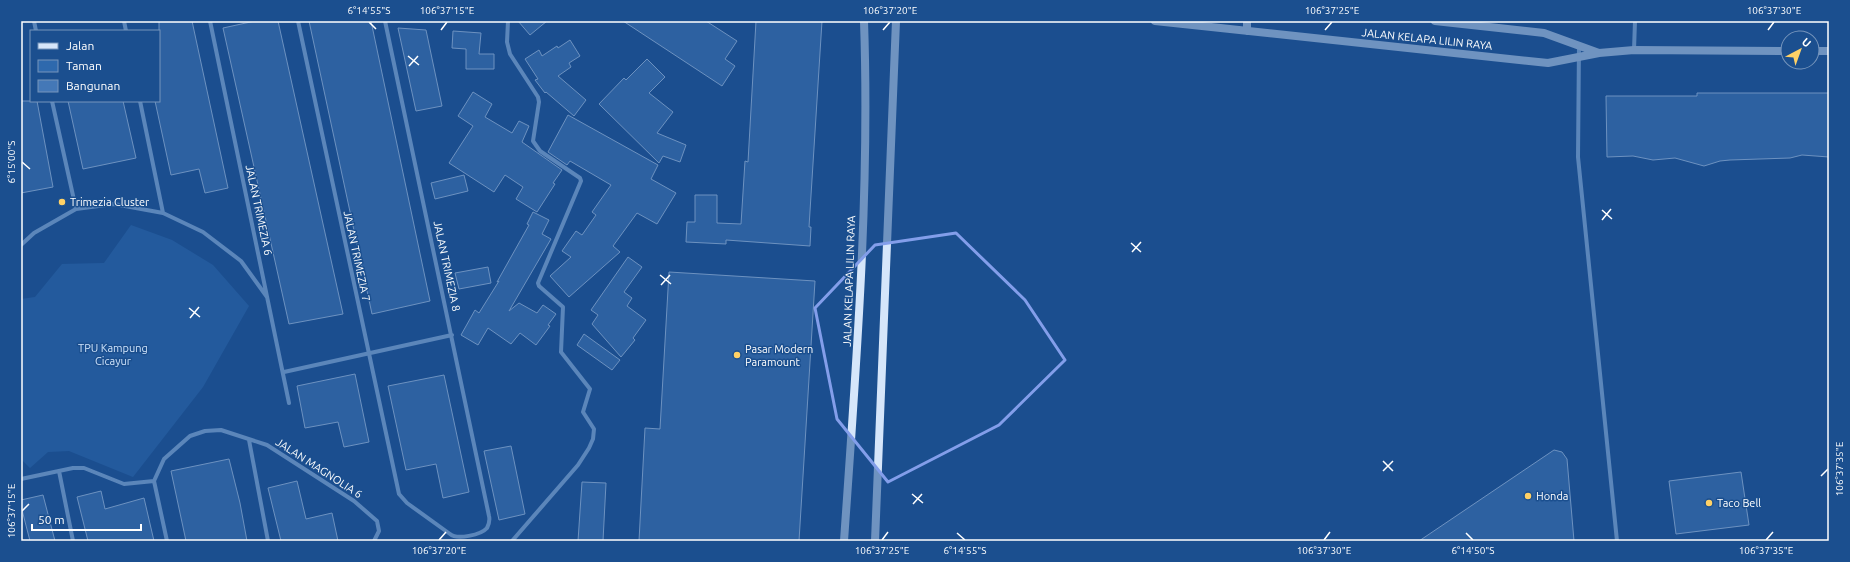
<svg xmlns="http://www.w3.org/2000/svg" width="1850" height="562" font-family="Ubuntu,sans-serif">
  <rect width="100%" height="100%" fill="#1b4f8f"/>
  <path fill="#2e69ad" d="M131 225 172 240 213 265 249 306 203 387 133 477 69 451 48 452 30 468 21 459V299L35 297 62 264 104 263Z"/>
  <path fill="#4478b7" stroke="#cfe3fa" d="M159 21H192L228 188 205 193 199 169 171 175 155 101H159Z
    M255 21H278L343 314 289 324 223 28Z
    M309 21H371L430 301 372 314Z
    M518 21H547L530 35Z
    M623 21H706L737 41 725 59 735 66 722 86Z
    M756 21H822L809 227H811L810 246 726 240V244L686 242 687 222H695V195H717V223L741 224 745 161 748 162Z
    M398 28 426 30 442 106 416 111Z
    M453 31 481 33 479 54H494V69H466V49L452 48Z
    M570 40 580 56 569 63 571 67 558 76 586 100 574 116 546 92 545 93 535 80 538 79 525 59 539 50 542 56 557 46 558 48Z
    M647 59 665 77 649 93 673 112 657 133 686 145 680 162 663 156 659 163 599 104 624 78 626 80Z
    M473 92 492 104 485 117 512 133 519 121 529 126 522 142 562 170 553 183 555 184 537 212 516 199 523 187 505 175 494 192 449 163 473 126 458 116Z
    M1697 93H1829V157L1802 155 1790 158 1730 160 1720 161 1704 166 1675 158 1653 160 1633 156 1607 157 1606 96H1697Z
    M21 101H37L53 187 21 193Z
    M68 101H123L136 158 83 169Z
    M568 115 658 165 651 179 676 193 657 224 637 213 613 246 620 252 569 297 550 276 571 257 562 251 576 231 582 235 596 215 592 212 611 185 570 161 567 165 548 152Z
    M464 175 468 191 435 199 431 183Z
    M533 212 549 220 542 234 551 239 509 311 519 303 537 313 543 305 556 314 548 325 550 326 536 345 520 333 511 344 488 328 478 345 461 335 475 310 479 313 499 281 497 282 529 225 527 224Z
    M628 257 642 267 624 292 632 298 627 306 646 320 633 338 635 340 621 357 592 324 598 315 591 310Z
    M488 267 491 283 459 289 455 273Z
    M669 272 815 281 799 541H639L645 428 660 429Z
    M584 334 620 360 612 370 577 345Z
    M355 374 369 442 344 447 338 422 305 428 297 386Z
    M444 375 469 492 443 498 436 464 406 470 388 386Z
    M511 446 525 514 499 520 484 451Z
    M1554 450 1562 452 1567 459 1574 541H1419Z
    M229 459 240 503 247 541H186L171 471Z
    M1741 472 1749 525 1676 534 1669 481Z
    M297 481 306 519 332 513 338 541H281L268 488Z
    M582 482 606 483 603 541H578Z
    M101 491 105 509 144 498 154 541H88L77 497Z
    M43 495 55 541H30L21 506V500Z"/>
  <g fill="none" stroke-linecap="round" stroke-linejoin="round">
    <path stroke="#a9c9ee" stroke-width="4" d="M34 21 36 31
      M124 21 126 31
      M210 21 289 403
      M298 21 399 494 407 503 450 534C457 540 481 535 487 528 489 524 490 520 489 516L385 21
      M508 21 507 42 510 54 538 97 539 102 533 141 540 151 580 178 581 181 538 283 539 286 563 307 561 352 590 389 583 412 594 429 593 439 589 448 578 465 512 541
      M1579 45 1578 157 1617 541
      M1634 50 1635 21
      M52 101 76 209
      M140 101 163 213
      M21 245 34 233 76 209 114 204 163 213 203 232 241 261 267 297
      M284 372 452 335
      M249 440 268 541
      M59 471 73 541
      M21 479 73 468H84L124 484 154 481 164 459 190 436 205 431 221 430 267 445 354 501 377 521 379 531 374 541
      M154 481 167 541"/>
    <path stroke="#d6e6fa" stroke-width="8" d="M1155 21 1548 63 1599 53 1634 50 1788 51
      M1435 21 1544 33 1599 53
      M1247 31V21
      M1812 51H1829
      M844 541C856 368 870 194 864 21
      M875 541 896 21"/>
  </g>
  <path d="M0 0H1850V562H0ZM956 233 1025 300 1065 360 999 425 888 482 837 419 815 308 875 245Z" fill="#1b4f8f" fill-opacity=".55" fill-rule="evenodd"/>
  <path fill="none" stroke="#839eea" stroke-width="3" stroke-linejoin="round" d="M956 233 1025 300 1065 360 999 425 888 482 837 419 815 308 875 245Z"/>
  <path fill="none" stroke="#fff" stroke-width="1.5" d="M369 22 376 29M441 30 447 22M883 30 890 22M1325 30 1332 22M1768 30 1774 22M408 56 419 65M409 66 418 56M22 162 30 169M1602 210 1612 219M1602 220 1611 209M1131 243 1141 252M1132 252 1141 242M660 275 671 284M661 285 670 275M189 308 200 317M190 318 199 307M1383 461 1393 471M1383 471 1393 461M1821 476 1828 469M912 494 923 503M913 504 922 494M22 511 29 504M957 533 965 540M1466 533 1473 540M439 540 446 532M882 540 888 532M1324 540 1330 532M1766 540 1773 532"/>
  <g fill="#ffd166" stroke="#1b4f8f" stroke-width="1.5">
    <circle cx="62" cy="202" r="4"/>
    <circle cx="737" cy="355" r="4"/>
    <circle cx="1528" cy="496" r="4"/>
    <circle cx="1709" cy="503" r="4"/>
  </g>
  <g text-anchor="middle" stroke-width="3" stroke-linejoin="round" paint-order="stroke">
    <g font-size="11" fill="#fff" stroke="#1b4f8f">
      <text transform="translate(1427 39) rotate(6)" y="4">JALAN KELAPA LILIN RAYA</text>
      <text transform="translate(259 210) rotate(78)" y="4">JALAN TRIMEZIA 6</text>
      <text transform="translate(357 256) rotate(78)" y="4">JALAN TRIMEZIA 7</text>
      <text transform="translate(447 266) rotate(78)" y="4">JALAN TRIMEZIA 8</text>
      <text transform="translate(849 281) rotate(-88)" y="4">JALAN KELAPA LILIN RAYA</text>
      <text transform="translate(319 468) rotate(33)" y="4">JALAN MAGNOLIA 6</text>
    </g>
    <g font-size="11" fill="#fff" stroke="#1b4f8f" text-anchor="start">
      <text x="70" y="206">Trimezia Cluster</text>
      <text x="745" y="353">Pasar Modern<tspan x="745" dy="13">Paramount</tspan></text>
      <text x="1536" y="500">Honda</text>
      <text x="1717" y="507">Taco Bell</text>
    </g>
    <g font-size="11" fill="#cfe3fa" stroke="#1b4f8f">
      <text x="113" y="352">TPU Kampung<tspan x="113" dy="13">Cicayur</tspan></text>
    </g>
  </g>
  <rect width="1850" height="562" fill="none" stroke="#1b4f8f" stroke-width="44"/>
  <rect x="30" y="30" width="130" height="72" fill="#1b4f8f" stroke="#7695bc"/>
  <rect x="38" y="43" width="20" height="6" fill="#d6e6fa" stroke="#7695bc"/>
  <text x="66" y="50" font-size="12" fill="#ffffff">Jalan</text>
  <rect x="38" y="60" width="20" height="12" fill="#2e69ad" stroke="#7695bc"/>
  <text x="66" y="70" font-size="12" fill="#ffffff">Taman</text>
  <rect x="38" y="80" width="20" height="12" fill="#4478b7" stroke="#7695bc"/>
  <text x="66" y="90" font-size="12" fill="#ffffff">Bangunan</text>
  <g transform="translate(1800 50) rotate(41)"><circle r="19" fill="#1b4f8f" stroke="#7695bc"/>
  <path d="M0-3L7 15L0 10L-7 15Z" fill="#ffd166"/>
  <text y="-6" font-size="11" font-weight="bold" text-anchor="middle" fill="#ffffff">U</text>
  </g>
  <path d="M32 524v6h109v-6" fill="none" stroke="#ffffff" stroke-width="2"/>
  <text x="38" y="524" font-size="12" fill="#ffffff" stroke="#1b4f8f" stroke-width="3" paint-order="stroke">50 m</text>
  <rect x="22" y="22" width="1806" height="518" fill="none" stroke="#fff" stroke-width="1.5"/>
  <g font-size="10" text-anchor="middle" fill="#fff">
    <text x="369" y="14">6°14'55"S</text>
    <text x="447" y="14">106°37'15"E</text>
    <text x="890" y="14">106°37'20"E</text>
    <text x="1332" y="14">106°37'25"E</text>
    <text x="1774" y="14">106°37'30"E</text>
    <text transform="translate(11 162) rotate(-90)" y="4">6°15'00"S</text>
    <text transform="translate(1839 469) rotate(-90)" y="4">106°37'35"E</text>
    <text transform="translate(11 511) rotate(-90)" y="4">106°37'15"E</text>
    <text x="439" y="554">106°37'20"E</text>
    <text x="882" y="554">106°37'25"E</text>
    <text x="965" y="554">6°14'55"S</text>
    <text x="1324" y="554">106°37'30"E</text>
    <text x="1473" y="554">6°14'50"S</text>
    <text x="1766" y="554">106°37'35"E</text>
  </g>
</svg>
